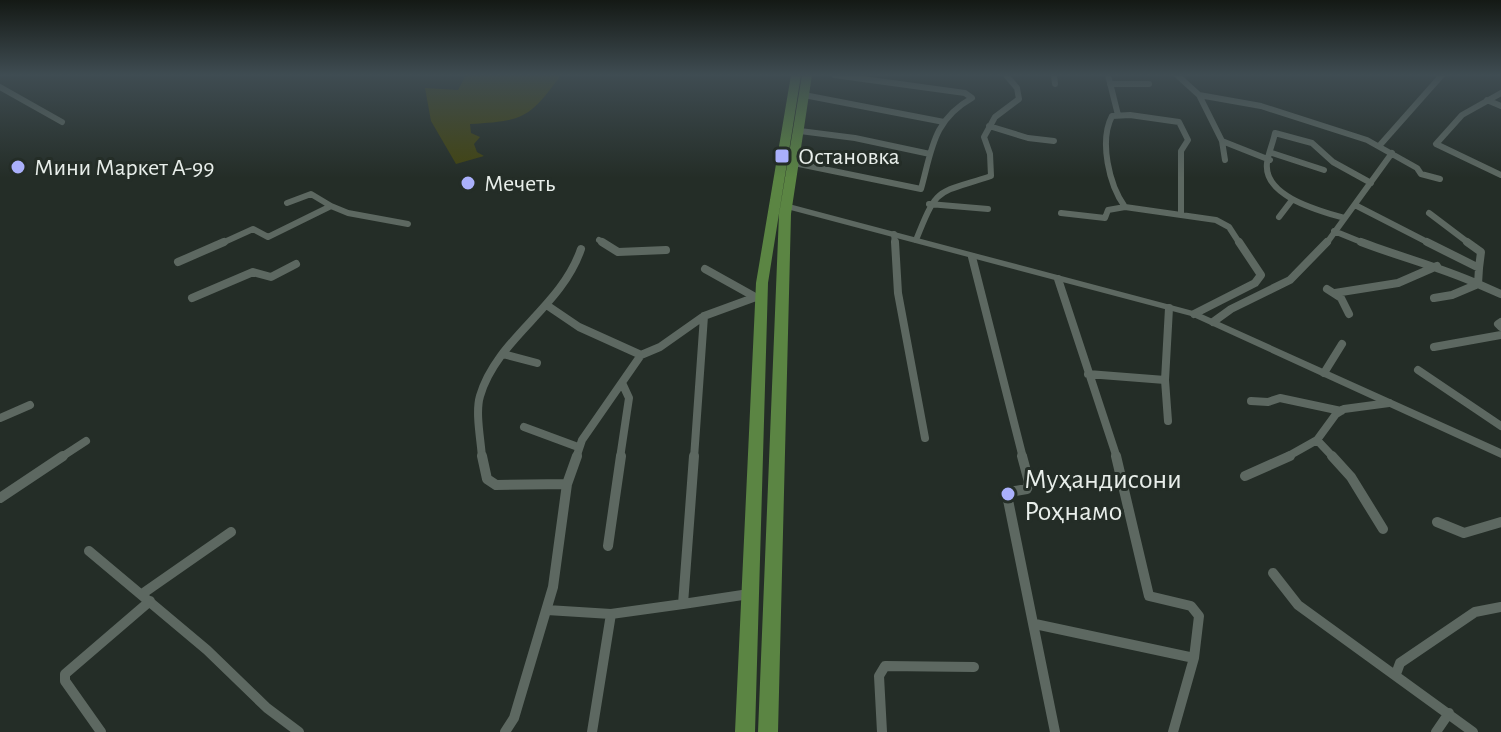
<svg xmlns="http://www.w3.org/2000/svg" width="1501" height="732" font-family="'Alegreya Sans',sans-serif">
  <rect width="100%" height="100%" fill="#242d27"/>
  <path fill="#42440f" d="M466 75H561C529 119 523 121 470 124L471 133 480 137 474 144 477 152 484 156 456 164 431 121 425 88 458 90Z"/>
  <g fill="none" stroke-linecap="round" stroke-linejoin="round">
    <path stroke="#5d6861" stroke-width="6" d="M1054 75 1055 84
      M1108 75 1118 115
      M1177 75 1199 95
      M1110 84H1149
      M0 87 62 122
      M1501 93 1462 115 1436 144 1501 175
      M804 95 944 122
      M1487 100 1501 106
      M989 126 1028 138 1054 141
      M800 131 855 138 930 154
      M1222 141 1270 160
      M1380 145 1442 75
      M1272 153 1324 170
      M1225 160 1222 141 1199 95 1261 106 1367 140 1417 168 1421 174 1440 179
      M794 163 921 189C932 149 933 120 972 98L965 93 834 75
      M287 203 311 194 331 206
      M929 204 988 209
      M1355 205 1431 244
      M1061 213 1105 218 1108 210 1125 207
      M1181 213V151L1188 140 1179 122 1130 115 1112 116C1099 141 1109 185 1125 207L1216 220 1229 227 1240 244
      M1429 213 1470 244
      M1279 217 1292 200
      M1344 218C1321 211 1263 197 1267 163 1268 154 1273 143 1275 133L1312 143 1333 162 1371 183
      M1334 231 1366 244
      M894 234 895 244
      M599 240 605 244
      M916 240C938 185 936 194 991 176L990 154 984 137 995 117 1019 99 1017 88 1006 75
      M220 244 253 229 268 237 331 206 348 213 408 224
      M1326 244 1392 153"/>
    <path stroke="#5d6861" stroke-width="8" d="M602 242 618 252 666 250
      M895 242 898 293 925 438
      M1361 242C1400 257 1440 267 1478 284
      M1427 242 1479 268 1481 252 1467 242
      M972 257 1023 458
      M178 262 224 242
      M1479 268 1478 284 1501 294
      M705 269 757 298
      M1058 279 1117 458
      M1327 289 1341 298 1349 314
      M1335 293 1398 283 1437 266
      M192 298 253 272 271 277 296 264
      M1434 298 1452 295 1478 284
      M548 306 579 327 641 355
      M1194 314 1255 283 1261 275 1239 242
      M1213 322 1231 309 1290 280 1327 242
      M1501 322 1498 324 1501 327
      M1434 347 1501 335
      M503 354 537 363
      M1418 370 1501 426
      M1324 373 1342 344
      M1088 374 1165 380
      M1251 401 1268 402 1280 398 1341 411
      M0 418 30 405
      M1168 421 1165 380 1169 308
      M524 427 578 447
      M1317 440 1334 458
      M60 458 86 441
      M482 458C481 440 475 413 480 396 497 338 561 308 581 249
      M576 458 582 440 641 355 660 347 704 316 756 297
      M620 458 629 398 623 385
      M694 458 704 316
      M1285 458 1317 440 1336 414 1344 409 1389 403"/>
    <path stroke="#5d6861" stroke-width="10" d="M482 456 487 479 496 485 567 484 577 456
      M1022 456 1029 482 1027 489 1015 491 1008 500 1055 732
      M1116 456 1149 596 1191 606 1199 616 1194 658 1173 732
      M1332 456 1351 477 1383 529
      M1245 476 1290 456
      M0 498 63 456
      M1437 522 1464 533 1501 522
      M608 546 621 456
      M89 551 207 650 267 708 299 732
      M1273 573 1298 605 1473 732
      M142 594 231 532
      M683 604 749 594
      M547 610 611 614 683 604 694 456
      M1035 624 1194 658
      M1396 674 1400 663 1475 612 1501 607
      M101 732 65 681V674L150 601
      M505 732 514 718 553 587 567 484
      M592 732 611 614
      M882 732 879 676 885 666 974 667
      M1436 732 1449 713"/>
    <path fill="#5d6861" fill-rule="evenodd" d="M783 204H789L1197 312 1501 449V458L1191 316 783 208Z"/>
    <path fill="#5b8543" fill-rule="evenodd" d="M791 75H801L768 283 755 732H735L756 283Z
      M802 75H812L791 214 778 732H758L779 214Z"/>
  </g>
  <linearGradient id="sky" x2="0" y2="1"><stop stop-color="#141915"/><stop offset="0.42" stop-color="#3f4c52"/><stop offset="1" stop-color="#3f4c52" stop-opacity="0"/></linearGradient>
  <rect width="1501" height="178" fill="url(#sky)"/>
  <g fill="#aab0fb" stroke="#242d27" stroke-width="3">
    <rect x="774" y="148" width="16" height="16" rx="4"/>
    <circle cx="18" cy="167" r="8"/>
    <circle cx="468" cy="183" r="8"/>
    <circle cx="1008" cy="494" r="8"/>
  </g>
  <g text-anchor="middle" stroke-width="6" stroke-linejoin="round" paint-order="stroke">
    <g font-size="24" fill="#e8eeea" stroke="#242d27" text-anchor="start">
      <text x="798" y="164">Остановка</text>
      <text x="34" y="175">Мини Маркет А-99</text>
      <text x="484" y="191">Мечеть</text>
    </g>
    <g font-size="28" fill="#e8eeea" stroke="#242d27" text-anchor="start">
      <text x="1024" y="488">Муҳандисони<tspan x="1024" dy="32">Роҳнамо</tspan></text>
    </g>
  </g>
</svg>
